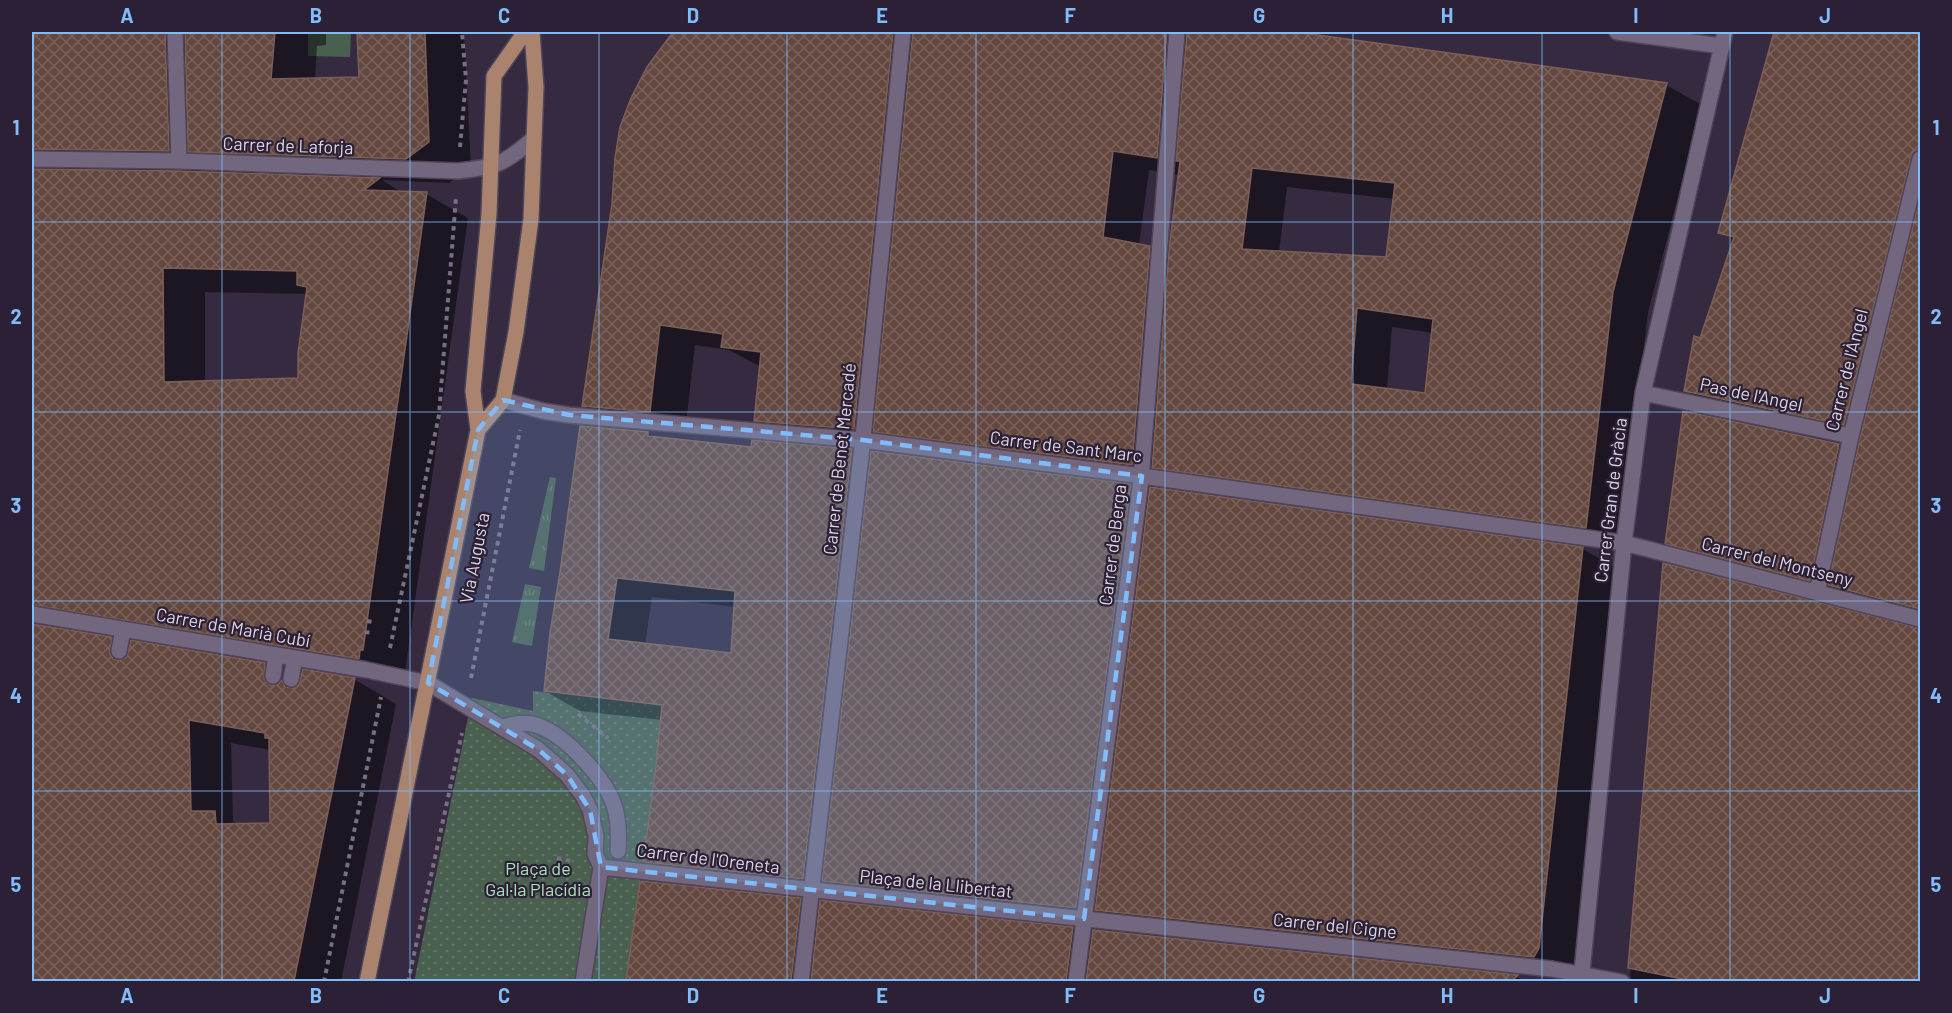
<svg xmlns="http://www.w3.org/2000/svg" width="1952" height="1013" font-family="Barlow,sans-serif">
  <defs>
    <pattern id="grass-tufts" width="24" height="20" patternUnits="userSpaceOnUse" patternTransform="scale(1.5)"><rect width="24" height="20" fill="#4a604f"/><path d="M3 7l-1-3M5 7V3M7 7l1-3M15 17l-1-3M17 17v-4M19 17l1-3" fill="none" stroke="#647668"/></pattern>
    <pattern id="park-dots" width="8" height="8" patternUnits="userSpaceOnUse" patternTransform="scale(1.5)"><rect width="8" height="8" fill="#4a604f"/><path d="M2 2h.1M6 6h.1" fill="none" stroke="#647668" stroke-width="1.8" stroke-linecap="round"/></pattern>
    <pattern id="building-cross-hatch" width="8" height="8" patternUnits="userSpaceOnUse" patternTransform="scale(1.5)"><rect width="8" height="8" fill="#644840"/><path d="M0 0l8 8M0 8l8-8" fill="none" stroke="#7a625b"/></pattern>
  </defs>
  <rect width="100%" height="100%" fill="#352a40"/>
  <path fill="url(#grass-tufts)" d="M550 477 556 478 544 571 529 568Z
    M525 584 541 587 532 646 512 642Z"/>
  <path fill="url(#park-dots)" d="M533 691 663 705 656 766 626 981 414 982 472 698 533 711Z"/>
  <path fill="#4a604f" d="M308 32H351L350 57 308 56Z"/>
  <path fill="#0007" fill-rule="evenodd" d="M32 32H326V45L317 46 315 79 361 78 359 32H464L471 167 449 183 382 180 403 193 426 194 468 218 405 673 77 628 71 629 68 632 111 639 130 650 265 664 300 685 354 679 396 704 341 982H32ZM210 162 230 174 211 173ZM205 292 308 294 300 379 205 382ZM231 743 271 750 272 824 237 825 233 822Z
    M676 32H1286L1666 85 1702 105 1648 312 1621 547 910 451 791 440 756 420 761 367 729 350 695 345 685 432 619 426 584 406 649 68ZM1149 170 1180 175 1170 259 1150 247 1139 245ZM1287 187 1395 199 1388 258 1279 252ZM1392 327 1433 333 1426 395 1387 390Z
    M1775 32H1920V620L1710 568 1667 543 1685 413 1839 445 1858 456 1861 441 1723 411 1686 390 1734 240 1720 232Z
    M648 433 658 439 753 448 851 450 872 462 1130 486 1150 497 1151 489 1583 549 1621 571 1576 975 679 881 644 861 662 720 580 711 545 691ZM652 597 735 607 733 655 645 645Z
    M1920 629V982H1633L1630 975 1631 968 1918 630Z
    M641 883 800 900 820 911 821 902 1073 929 1093 940 1094 931 1517 977 1526 982H628Z"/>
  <path fill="url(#building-cross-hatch)" stroke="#7c5e56" stroke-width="1.5" fill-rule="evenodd" d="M32 32H165L169 151 32 149Z
    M185 32H275L271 79 359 77 357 32H425L429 142 406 159 188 152Z
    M673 32H893L854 429 754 421 761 352 721 347 723 334 660 325 650 412 582 406 612 204 615 158 620 127 631 98 647 67Z
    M913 32H1167L1157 158 1113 151 1103 237 1150 246 1132 465 873 432Z
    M1187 32H1296L1667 83 1613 292 1586 528 1152 468 1169 249 1180 161H1176ZM1252 168 1395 183 1386 257 1242 249ZM1357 308 1433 319 1425 393 1351 384Z
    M1774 32H1920V149L1913 152 1911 157 1844 425 1684 391 1694 336 1700 338 1734 237 1718 233Z
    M32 169 179 171 380 178 364 190 427 192 363 650H360L359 659 32 605ZM163 268 297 271V285L307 287 298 353V378L164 382Z
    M1920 197V609L1828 585 1860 438Z
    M1683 411 1839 444 1810 581 1665 544Z
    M580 426 648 432V436L751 447 752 440 852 449 803 879 643 862 656 766 662 705 544 691 550 633 560 572ZM617 578 735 591 731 653 608 639Z
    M871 451 1131 484 1076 908 822 881Z
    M1150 487 1583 547 1539 948 1534 957 1095 910Z
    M1663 563 1920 628V981H1692L1628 968Z
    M32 624 112 637 110 654 113 659 118 661 127 657 131 640 265 663 264 679 271 686 277 685 282 680 285 687 295 688 300 681 303 669 355 678 294 981H32ZM189 720 265 733V738H269L270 823 216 824 215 811H191Z
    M640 881 801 898 791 981H626Z
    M820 900 1073 927 1066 981H811Z
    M1093 930 1518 975 1512 981H1086Z"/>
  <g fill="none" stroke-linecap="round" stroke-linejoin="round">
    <g stroke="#4f4557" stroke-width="18">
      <path id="minor" d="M175 32 179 161
        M1617 32 1722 46
        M32 159 179 161 458 171C497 167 504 164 533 139
        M1643 393 1851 436
        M503 400 543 411 569 415 863 440 1142 476 1624 543 1920 619
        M1817 592 1851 436 1920 159
        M32 614 367 670 428 683 539 750 567 775 583 796 590 810 596 836 595 854 601 867 583 982
        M119 651 123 629
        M273 676 276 655
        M291 679 295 658
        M503 727C515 723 527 721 539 726 566 736 605 778 614 805 619 820 619 835 618 851
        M601 867 1552 969 1622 982
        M801 982 863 438 903 32
        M1076 982 1141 480 1177 32
        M1581 982 1624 543 1643 393 1725 32"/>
    </g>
    <g stroke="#4f4557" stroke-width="18">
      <path id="major" d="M478 430 503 400 516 332 531 219 536 87 532 32
        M367 982 478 430 473 391 489 214 494 76 525 32"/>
    </g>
    <path stroke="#786f82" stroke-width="4" stroke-dasharray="4.5 4.5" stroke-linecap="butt" d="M460 147 466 80 462 32
      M367 621 373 622
      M365 632 372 633
      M390 648 439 415 456 197
      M471 678 520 430
      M578 714 608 738
      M557 858 571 861
      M324 982 381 697
      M408 982 462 733"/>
    <use href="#minor" stroke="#736780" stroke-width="15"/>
    <use href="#major" stroke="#aa836e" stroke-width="15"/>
  </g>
  <path fill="#81bcfa" fill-opacity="0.2" stroke="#81bcfa" stroke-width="4.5" stroke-dasharray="12 8" stroke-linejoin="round" d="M503 400 569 415 863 440 1142 476 1084 919 601 867 590 810 567 775 539 750 428 683 478 430Z"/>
  <path fill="none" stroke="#81bcfa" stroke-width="1.5" stroke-opacity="0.55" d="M222 32V982M410 32V982M599 32V982M787 32V982M976 32V982M1165 32V982M1353 32V982M1542 32V982M1730 32V982M32 222H1920M32 412H1920M32 601H1920M32 791H1920"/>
  <g text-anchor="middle" stroke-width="4.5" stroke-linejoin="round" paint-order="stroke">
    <g font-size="18" fill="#dcd5e3" stroke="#2b2035">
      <text transform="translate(288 146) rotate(2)" y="6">Carrer de Laforja</text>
      <text transform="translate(1847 370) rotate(-76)" y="6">Carrer de l'Àngel</text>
      <text transform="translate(1751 395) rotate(12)" y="6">Pas de l'Angel</text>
      <text transform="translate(1066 447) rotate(7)" y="6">Carrer de Sant Marc</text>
      <text transform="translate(840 459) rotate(-84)" y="6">Carrer de Benet Mercadé</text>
      <text transform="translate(1611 500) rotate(-83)" y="6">Carrer Gran de Gràcia</text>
      <text transform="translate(1113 545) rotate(-83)" y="6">Carrer de Berga</text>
      <text transform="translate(475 558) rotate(-79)" y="6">Via Augusta</text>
      <text transform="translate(1777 562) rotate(14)" y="6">Carrer del Montseny</text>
      <text transform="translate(233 628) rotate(10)" y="6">Carrer de Marià Cubí</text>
      <text transform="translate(708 859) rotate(7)" y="6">Carrer de l'Oreneta</text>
      <text transform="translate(936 884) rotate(6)" y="6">Plaça de la Llibertat</text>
      <text transform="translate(1335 926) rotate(6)" y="6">Carrer del Cigne</text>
    </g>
    <g font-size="18" fill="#abe1b7" stroke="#2b2035">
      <text x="538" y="875">Plaça de<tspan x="538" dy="21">Gal·la Placídia</tspan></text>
    </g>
  </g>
  <rect width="1952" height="1013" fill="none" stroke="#2b2035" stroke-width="66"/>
  <rect x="33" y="33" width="1886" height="947" fill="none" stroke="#81bcfa" stroke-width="2"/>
  <g font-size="20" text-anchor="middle" font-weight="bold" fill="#81bcfa">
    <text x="127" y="23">A</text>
    <text x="316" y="23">B</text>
    <text x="504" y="23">C</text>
    <text x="693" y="23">D</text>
    <text x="882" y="23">E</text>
    <text x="1070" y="23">F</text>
    <text x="1259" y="23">G</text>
    <text x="1447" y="23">H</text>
    <text x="1636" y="23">I</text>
    <text x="1825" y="23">J</text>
    <text x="16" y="135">1</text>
    <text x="1936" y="135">1</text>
    <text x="16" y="324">2</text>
    <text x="1936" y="324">2</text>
    <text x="16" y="513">3</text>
    <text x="1936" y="513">3</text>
    <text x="16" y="703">4</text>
    <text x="1936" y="703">4</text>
    <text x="16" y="892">5</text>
    <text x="1936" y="892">5</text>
    <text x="127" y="1003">A</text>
    <text x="316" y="1003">B</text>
    <text x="504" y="1003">C</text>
    <text x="693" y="1003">D</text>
    <text x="882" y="1003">E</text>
    <text x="1070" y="1003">F</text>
    <text x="1259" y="1003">G</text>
    <text x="1447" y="1003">H</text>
    <text x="1636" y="1003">I</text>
    <text x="1825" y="1003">J</text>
  </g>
</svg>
